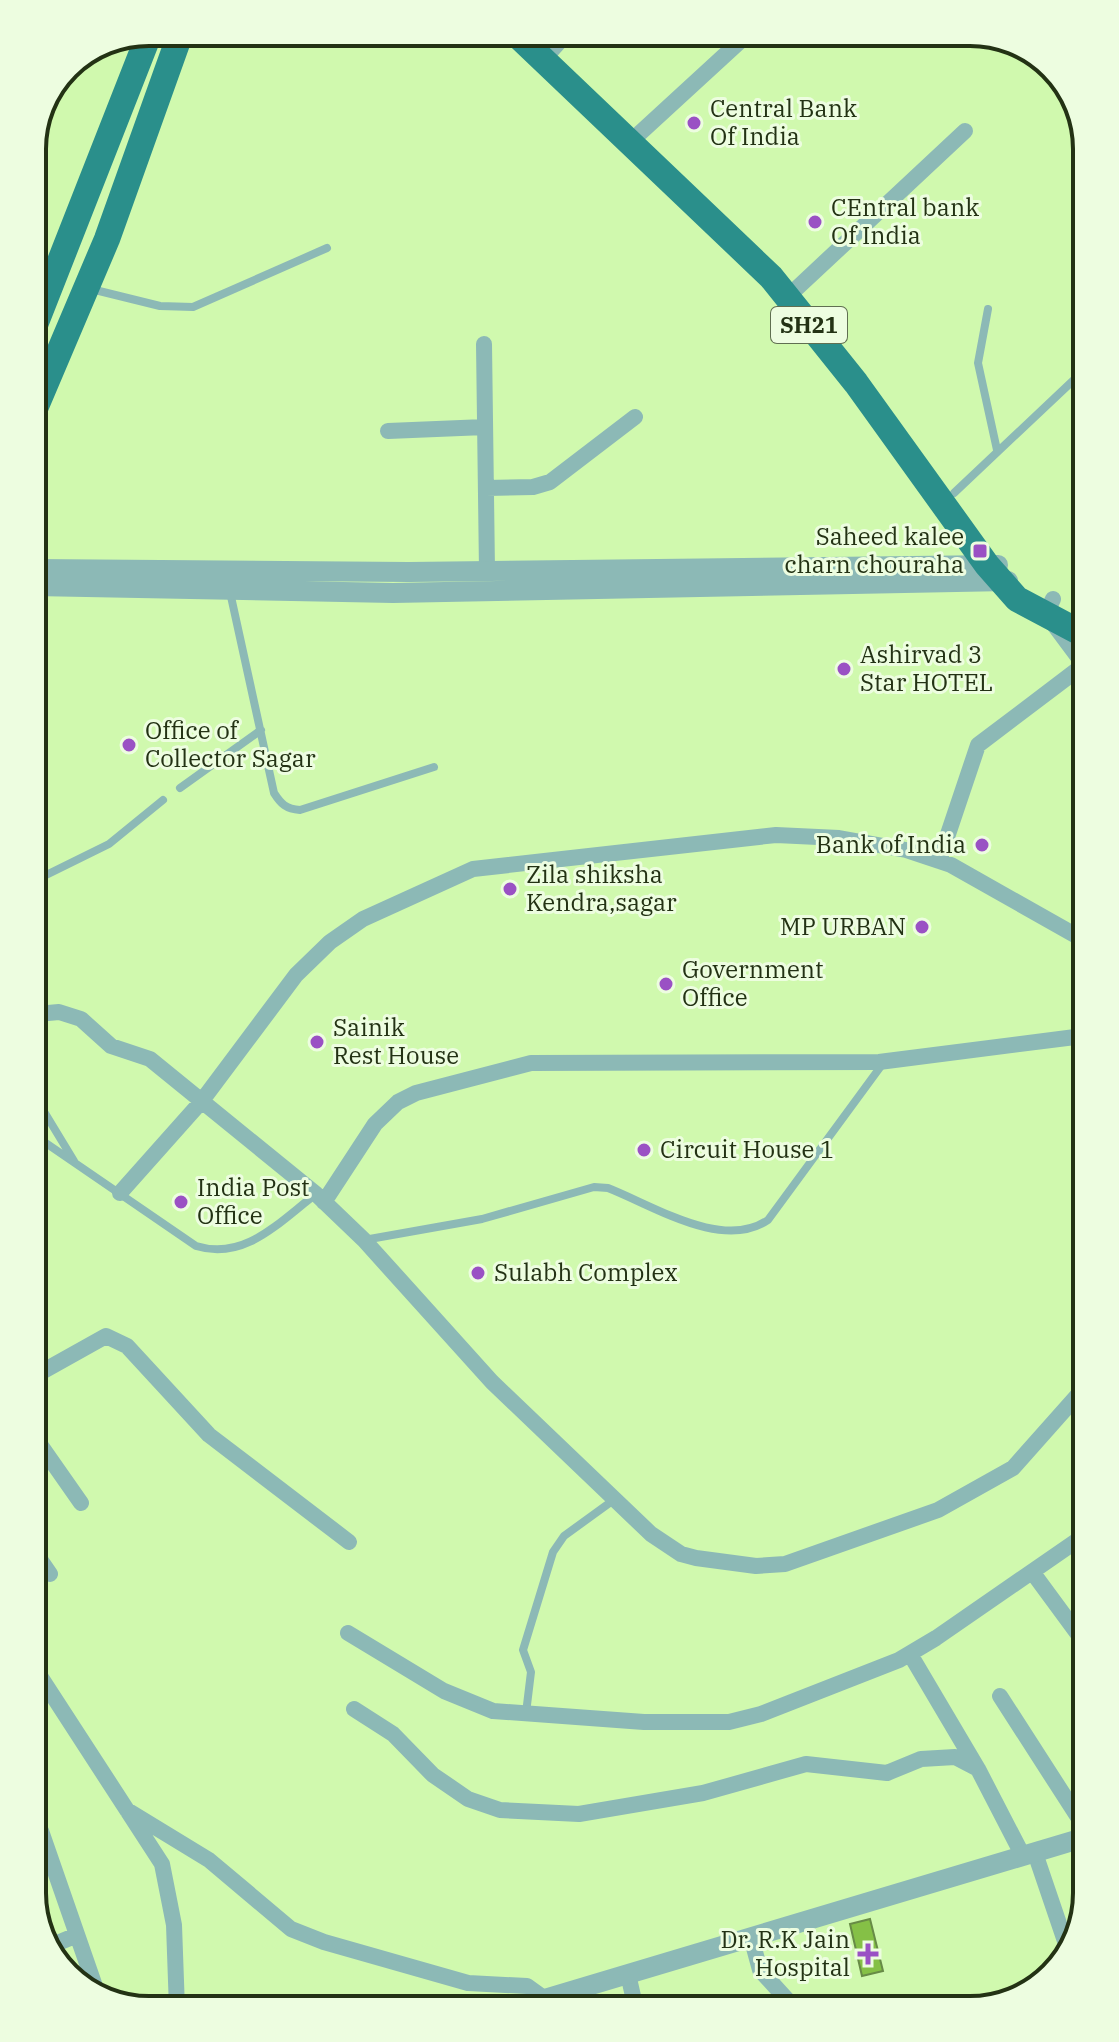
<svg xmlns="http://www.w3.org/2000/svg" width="1119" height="2042" font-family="'IBM Plex Serif',serif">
  <rect width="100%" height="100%" fill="#d0f9ae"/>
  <path fill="#85c046" stroke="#678b46" stroke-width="2" d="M870 1919 883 1971 862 1976 850 1924Z"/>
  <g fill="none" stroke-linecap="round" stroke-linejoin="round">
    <path stroke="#8cb9b6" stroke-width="8" d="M91 289 160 306 193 307 327 248
      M988 309 978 363 997 450
      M954 493 1079 375
      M230 592 274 793C281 804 286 809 300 810L434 767
      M180 788 261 730
      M36 880 109 844 163 800
      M37 1100 74 1161
      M37 1137 196 1246C245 1261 279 1222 316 1194
      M364 1240 482 1219 594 1187 608 1188C654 1206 723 1251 768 1220L884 1062
      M526 1713 531 1672 523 1650 553 1552 564 1536 615 1499"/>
    <path stroke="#8cb9b6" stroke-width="16" d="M552 50 568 32
      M640 133 750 32
      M796 289 965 131
      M484 344 487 571
      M388 431 485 427
      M486 488 533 487 550 482 635 417
      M1053 599 1046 614 1081 661
      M939 861 978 745 1081 667
      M37 1014 59 1012 81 1019 111 1046 150 1059 316 1194 364 1240 492 1382 651 1534 681 1554 696 1558 756 1566 785 1564 938 1510 1013 1468 1084 1388
      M120 1193 201 1102 296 975 330 942 363 919 473 869 776 835 839 838 906 850 951 865 1082 939
      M324 1202 375 1124 398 1102 416 1093 531 1063 879 1062 1083 1036
      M38 1374 106 1336 127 1346 209 1435 349 1542
      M39 1443 81 1503
      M39 1558 50 1574
      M1033 1573 1086 1645
      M348 1633 444 1691 493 1711 644 1722H729L761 1714 899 1660 936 1638 1085 1535
      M910 1654 978 1769
      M40 1676 162 1864 174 1925 177 2009
      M1000 1696 1085 1828
      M354 1709 393 1734 433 1775 468 1799 500 1810 579 1814 703 1793 806 1764 887 1773 921 1759 955 1757 978 1769 1023 1856
      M127 1810 209 1860 291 1929 324 1942 468 1983 527 1986 545 1999
      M41 1831 98 1995
      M1035 1853 1069 1953
      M751 1937 760 1970 790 2003
      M48 1947 77 1935
      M628 1974 635 2005"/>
    <path stroke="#8cb9b6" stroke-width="20" d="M34 569 409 572 998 565
      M34 586 393 593 1008 581
      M521 2006 1086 1837"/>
    <path stroke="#2a8f8b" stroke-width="26" d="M514 32 771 277 856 383 987 565 1017 599 1081 633
      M33 330 150 32
      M34 411 107 239 181 32"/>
  </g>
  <g fill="#9a51c4" stroke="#edfde0" stroke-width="3">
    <circle cx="694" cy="123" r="8"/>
    <circle cx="815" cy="222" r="8"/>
    <rect x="972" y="543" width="16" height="16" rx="4"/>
    <circle cx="844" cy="669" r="8"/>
    <circle cx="129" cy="745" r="8"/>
    <circle cx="982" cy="845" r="8"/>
    <circle cx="510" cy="889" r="8"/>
    <circle cx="922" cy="927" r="8"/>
    <circle cx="666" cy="984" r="8"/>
    <circle cx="317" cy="1042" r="8"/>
    <circle cx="644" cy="1150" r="8"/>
    <circle cx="181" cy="1202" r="8"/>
    <circle cx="478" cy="1273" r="8"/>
    <path d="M864 1942h8v8h8v8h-8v8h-8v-8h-8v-8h8z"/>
  </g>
  <g text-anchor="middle" stroke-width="6" stroke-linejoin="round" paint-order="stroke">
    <rect fill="#edfde0" stroke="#606f51" stroke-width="2" x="771" y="307" width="76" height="36" rx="6"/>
    <g font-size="22" font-weight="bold" fill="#233214">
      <text x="809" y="333">SH21</text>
    </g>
    <g font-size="24" fill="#233214" stroke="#edfde0" text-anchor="start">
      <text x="710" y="117">Central Bank<tspan x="710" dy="28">Of India</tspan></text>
      <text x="831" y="216">CEntral bank<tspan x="831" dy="28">Of India</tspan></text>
      <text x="964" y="545" text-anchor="end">Saheed kalee<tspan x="964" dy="28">charn chouraha</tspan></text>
      <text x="860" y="663">Ashirvad 3<tspan x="860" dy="28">Star HOTEL</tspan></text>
      <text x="145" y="739">Office of<tspan x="145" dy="28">Collector Sagar</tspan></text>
      <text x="966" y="853" text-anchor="end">Bank of India</text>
      <text x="526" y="883">Zila shiksha<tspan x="526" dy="28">Kendra,sagar</tspan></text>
      <text x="906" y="935" text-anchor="end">MP URBAN</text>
      <text x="682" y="978">Government<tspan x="682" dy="28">Office</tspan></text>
      <text x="333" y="1036">Sainik<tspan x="333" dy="28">Rest House</tspan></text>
      <text x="660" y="1158">Circuit House 1</text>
      <text x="197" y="1196">India Post<tspan x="197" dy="28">Office</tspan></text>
      <text x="494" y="1281">Sulabh Complex</text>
      <text x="850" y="1948" text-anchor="end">Dr. R.K Jain<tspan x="850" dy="28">Hospital</tspan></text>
    </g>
  </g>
  <path d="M0 0H1119V2042H0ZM149 46H970A103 103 0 0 1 1073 149V1893A103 103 0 0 1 970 1996H149A103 103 0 0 1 46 1893V149A103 103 0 0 1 149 46Z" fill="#edfde0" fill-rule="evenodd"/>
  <path fill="none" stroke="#233214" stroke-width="4" d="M149 46H970A103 103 0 0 1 1073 149V1893A103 103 0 0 1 970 1996H149A103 103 0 0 1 46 1893V149A103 103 0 0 1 149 46Z"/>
</svg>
